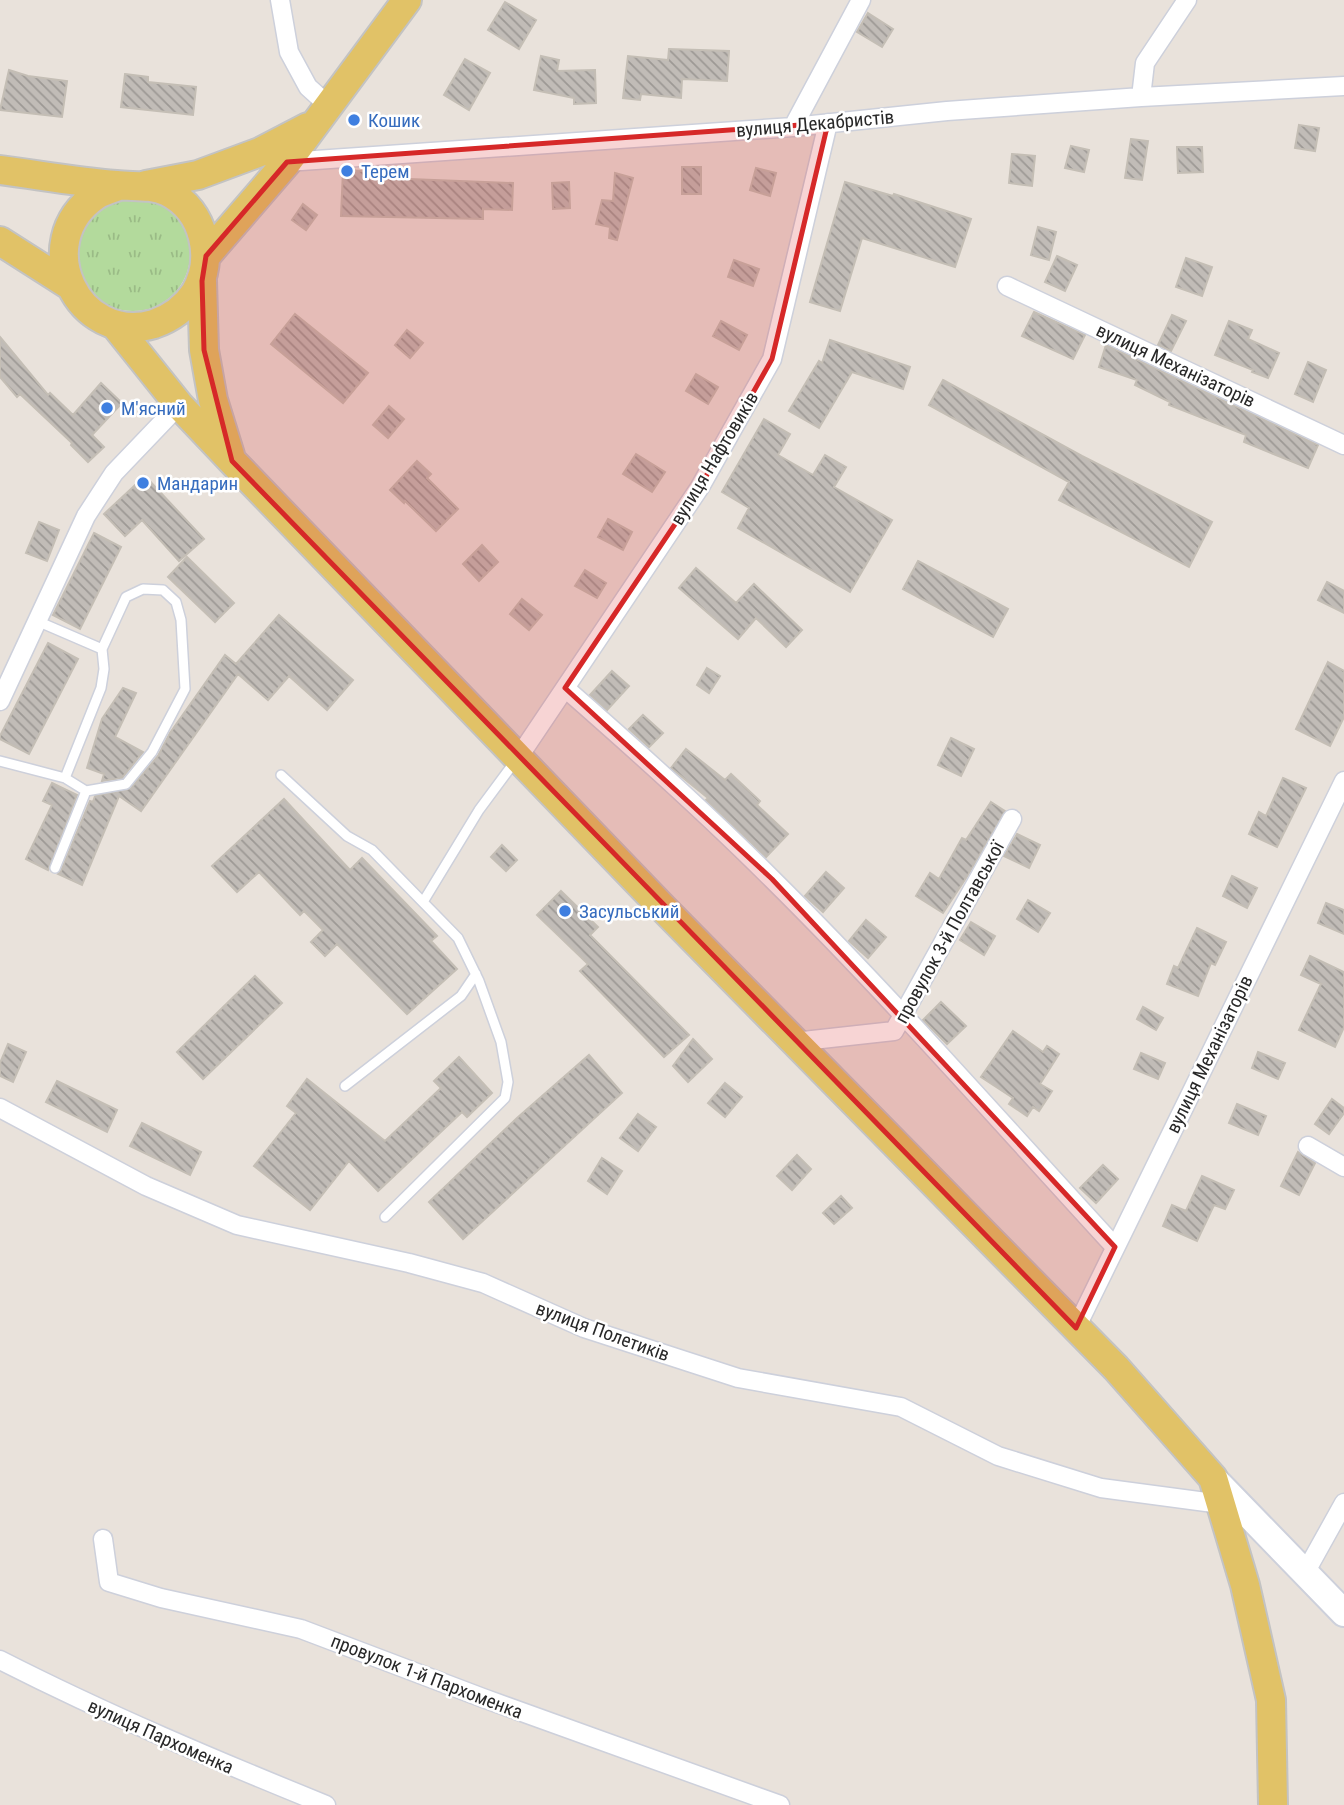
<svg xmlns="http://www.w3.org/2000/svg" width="1344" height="1805" font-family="'Roboto Condensed',sans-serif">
  <defs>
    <pattern id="grass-tufts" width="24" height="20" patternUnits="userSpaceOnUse" patternTransform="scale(1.75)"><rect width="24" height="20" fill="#b3da9c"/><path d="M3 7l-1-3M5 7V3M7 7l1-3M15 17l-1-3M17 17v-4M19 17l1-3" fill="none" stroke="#9abb86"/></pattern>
    <pattern id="building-back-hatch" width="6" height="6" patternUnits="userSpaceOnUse" patternTransform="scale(1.75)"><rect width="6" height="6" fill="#c1bcb7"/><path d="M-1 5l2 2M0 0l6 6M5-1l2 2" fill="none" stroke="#9d9995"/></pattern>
  </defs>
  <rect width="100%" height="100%" fill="#e9e2db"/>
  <path fill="url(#grass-tufts)" d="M76 254a57 57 0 1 1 114 0a57 57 0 1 1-114 0Z"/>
  <path fill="url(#building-back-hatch)" stroke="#c4beb5" stroke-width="2" d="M505 2 536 20 519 49 488 30Z
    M868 13 893 29 882 47 857 32Z
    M669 49 729 51 727 81 682 79 681 98 641 94 640 100 623 98 628 56 668 60Z
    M541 56 559 60 557 71 595 70 596 103 574 104V98L534 90Z
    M465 59 490 73 469 110 444 95Z
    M9 70 28 76 67 81 62 117 0 110Z
    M125 74 148 77V82L196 87 193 115 121 107Z
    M1299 125 1319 128 1315 151 1295 148Z
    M1131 139 1148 141 1142 180 1125 178Z
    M1071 146 1089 150 1084 172 1065 168Z
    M1177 147H1202L1203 172 1178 173Z
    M1012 154 1035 156 1032 186 1009 183Z
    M682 167H701V194H682Z
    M756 168 776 173 770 196 750 190Z
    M343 170 384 172V178L513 183 512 210 483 209V219L341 216Z
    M615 173 633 178 617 240 609 238 610 227 596 224 602 200 613 201Z
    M569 182 570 208 553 209 552 183Z
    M845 182 893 196 894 194 971 219 955 267 862 238 840 311 810 302Z
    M303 204 317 215 306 230 292 220Z
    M1038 227 1056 232 1049 260 1031 255Z
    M1057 256 1077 265 1065 291 1045 282Z
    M1186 258 1212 267 1202 296 1176 287Z
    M734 260 759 269 753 286 728 277Z
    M1034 312 1085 335 1073 359 1022 336Z
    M295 314 368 373 343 403 271 344Z
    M1172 315 1186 321 1171 351 1158 345Z
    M721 321 747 335 739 350 713 336Z
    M1229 321 1252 330 1248 339 1279 353 1268 378 1252 372 1253 370 1215 355Z
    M407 330 423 343 410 358 395 345Z
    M0 337 48 395 50 393 73 415 101 383 122 403 92 435 104 447 88 462 71 445 72 443 20 394 17 397 0 377Z
    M830 340 910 367 903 389 852 372 819 428 789 411 819 361 822 363Z
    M1106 345 1318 445 1308 468 1244 442 1246 435 1169 405 1170 402 1135 385 1137 380 1099 367Z
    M1308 362 1326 370 1313 402 1295 394Z
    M696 374 718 387 708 404 686 391Z
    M943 380 1082 456 1212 522 1189 567 1059 500 1069 482 929 405Z
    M389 406 404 419 388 438 373 425Z
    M764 419 790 434 778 455 813 475 825 455 846 467 834 487 892 520 850 592 738 528 749 508 722 492Z
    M636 454 665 472 652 492 623 474Z
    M417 461 431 474 427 478 458 509 436 531 405 501 404 503 390 490Z
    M145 476 204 539 179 561 142 520 125 536 104 514Z
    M608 519 632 532 623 550 598 537Z
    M39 522 59 530 47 561 26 553Z
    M94 533 121 547 80 629 53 615Z
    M482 545 498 562 479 581 463 564Z
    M187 557 234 603 215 622 168 577Z
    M918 561 1008 609 993 637 903 589Z
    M696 568 736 603 754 584 802 630 786 647 756 618 738 639 679 588Z
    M585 570 606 583 597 598 575 586Z
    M1327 582 1344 591V613L1318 600Z
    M522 599 542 615 529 630 510 614Z
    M279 615 353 680 327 710 289 676 268 700 238 674 141 811 119 796 82 885 58 874 61 871 90 801 93 802 95 796 131 788 158 756 170 733 225 655 236 664Z
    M48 643 78 659 29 754 0 739V736Z
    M1328 662 1344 671V717L1330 746 1296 729Z
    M707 668 720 676 709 693 697 685Z
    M612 671 629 686 607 710 590 695Z
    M123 688 136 693 115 737 143 752 122 778 102 781 104 774 87 768 102 719Z
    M643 715 663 733 649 747 629 729Z
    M951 738 974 749 961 776 938 765Z
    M686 749 725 780 731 774 760 801 757 805 788 834 766 857 706 800 708 798 671 768Z
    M1283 778 1306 788 1277 847 1249 834 1259 812 1266 816Z
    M52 783 77 795 48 870 26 859 52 805 43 801Z
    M284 799 350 870 362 858 437 936 431 941 457 969 407 1014 337 944 325 956 311 942 323 930 304 911 300 915 259 872 237 892 212 866Z
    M991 802 1005 811 968 875 943 913 916 896 930 873 939 879 962 838 966 840Z
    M1017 834 1040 845 1029 868 1004 856Z
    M502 845 517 860 506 871 491 857Z
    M826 872 844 888 823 912 805 896Z
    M1232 876 1257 888 1247 908 1223 896Z
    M561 891 598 927 590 935 689 1035 664 1057 580 971 588 964 537 915Z
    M1028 900 1050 913 1038 932 1017 919Z
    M1326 903 1344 910V934L1318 923Z
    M866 920 886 937 868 958 849 941Z
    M971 922 995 936 984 955 960 940Z
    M1197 928 1226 942 1215 965 1211 963 1198 996 1167 984 1174 966 1178 968Z
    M1310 956 1344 972V1027L1335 1047 1299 1030 1321 984 1301 975Z
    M255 976 282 1003 203 1079 177 1052Z
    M941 1002 966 1026 947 1044 923 1020Z
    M1143 1007 1163 1018 1156 1030 1137 1019Z
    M1013 1031 1043 1052 1047 1046 1059 1054 1040 1084 1052 1091 1039 1111 1033 1107 1027 1116 1009 1104 1013 1098 981 1077Z
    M693 1039 712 1059 688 1082 673 1066Z
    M8 1044 26 1052 13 1082 0 1076V1063Z
    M1258 1052 1285 1063 1278 1079 1252 1068Z
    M1141 1053 1165 1063 1158 1079 1134 1069Z
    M589 1055 622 1093 463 1239 429 1202 517 1118Z
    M459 1057 492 1093 467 1117 462 1112 378 1191 349 1161 310 1210 254 1166 296 1113 287 1106 307 1079 385 1141 441 1088 434 1081Z
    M57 1081 117 1110 107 1132 46 1102Z
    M725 1083 742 1097 725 1117 708 1103Z
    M1332 1099 1344 1108V1113L1329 1134 1315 1124Z
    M1237 1104 1266 1116 1258 1135 1229 1123Z
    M638 1114 656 1127 638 1151 620 1138Z
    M142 1123 201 1152 190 1175 130 1146Z
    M1298 1152 1315 1163 1299 1195 1281 1186Z
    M797 1155 811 1169 792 1190 777 1176Z
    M602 1158 622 1171 607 1194 588 1181Z
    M1103 1165 1118 1179 1096 1203 1080 1188Z
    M1202 1176 1234 1190 1225 1209 1214 1205 1197 1241 1163 1226 1172 1205 1186 1211Z
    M841 1196 852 1208 834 1224 823 1213Z"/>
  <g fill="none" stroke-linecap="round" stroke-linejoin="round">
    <g stroke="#cdd0db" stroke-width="12">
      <path id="service" d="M37 621 102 649
        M0 761 65 778 86 791
        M281 775 347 836 372 850 458 938 479 981 501 1042 508 1082 505 1098 385 1217
        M55 868 86 791 126 784 152 752 185 689 181 620 176 602 163 590 143 589 126 597 102 649 104 669 101 688 65 778
        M423 902 479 810 516 760
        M345 1086 461 996 476 974"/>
    </g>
    <g stroke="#cdd0db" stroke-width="21">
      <path id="minor" d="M280 0 289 52 308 87 329 106
        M1141 97 1145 63 1187 0
        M793 127 861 0
        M287 162 793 127 947 111 1141 97 1344 86
        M1007 286 1344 445
        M565 688C636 750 706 813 772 879 891 997 1002 1124 1115 1247
        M0 701 86 516 114 473 179 405
        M518 758 700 487 772 359 828 123
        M794 1042 894 1031 1012 819
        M0 1108 146 1186 237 1225 409 1263 483 1283 584 1328 738 1378 901 1407 998 1456 1101 1488 1221 1504
        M1308 1146 1344 1167
        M1076 1328 1344 781
        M103 1539 109 1582 161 1598 301 1629 483 1698 780 1805
        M1305 1573 1344 1503
        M0 1660C106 1714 215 1760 326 1805"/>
    </g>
    <g stroke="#cdd0db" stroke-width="30">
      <path id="secondary" d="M1213 1478 1344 1613"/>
    </g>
    <g stroke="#c3c3c3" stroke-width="32">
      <path id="primary" d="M0 170C39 175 77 182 116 185 134 187 150 184 168 192 205 211 215 259 195 293 185 308 171 318 154 324 77 346 29 242 95 196 102 191 111 189 119 186
        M146 185 198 175 260 152 308 127
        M0 241 69 285
        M206 256 287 162 407 0
        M202 281 204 350 213 400 230 455
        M115 325 179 405 232 461 661 906 1116 1368 1213 1478 1245 1585 1271 1700 1273 1805"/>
    </g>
    <use href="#service" stroke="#fff" stroke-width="9"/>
    <use href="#minor" stroke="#fff" stroke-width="18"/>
    <use href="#secondary" stroke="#fff" stroke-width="26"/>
    <use href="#primary" stroke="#e1c267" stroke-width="28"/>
  </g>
  <path fill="#d62828" fill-opacity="0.2" stroke="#d62828" stroke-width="5" stroke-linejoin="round" d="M828 123 772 359 700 487 565 688 772 879 1115 1247 1076 1328 232 461 204 350 202 281 206 256 287 162Z"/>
  <g fill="#3f7fe0" stroke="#fff" stroke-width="2.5">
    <circle cx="354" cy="120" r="7"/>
    <circle cx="347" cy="171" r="7"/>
    <circle cx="107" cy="408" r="7"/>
    <circle cx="143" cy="483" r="7"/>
    <circle cx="565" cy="911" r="7"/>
  </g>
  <g text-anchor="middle" stroke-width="5" stroke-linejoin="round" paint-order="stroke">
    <g font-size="19" fill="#366cbe" stroke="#fff" text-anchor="start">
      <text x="368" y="127">Кошик</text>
      <text x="361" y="178">Терем</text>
      <text x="121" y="415">М'ясний</text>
      <text x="157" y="490">Мандарин</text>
      <text x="579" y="918">Засульський</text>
    </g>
    <g font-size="19" fill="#282828" stroke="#fff">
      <text transform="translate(815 123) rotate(-5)" y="7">вулиця Декабристів</text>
      <text transform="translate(1176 365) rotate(25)" y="7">вулиця Механізаторів</text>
      <text transform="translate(714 458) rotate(-59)" y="7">вулиця Нафтовиків</text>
      <text transform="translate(949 932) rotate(-61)" y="7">провулок 3-й Полтавської</text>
      <text transform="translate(1209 1054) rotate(-64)" y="7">вулиця Механізаторів</text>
      <text transform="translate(603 1331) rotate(20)" y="7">вулиця Полетиків</text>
      <text transform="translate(427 1676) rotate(21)" y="7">провулок 1-й Пархоменка</text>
      <text transform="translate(161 1736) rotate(24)" y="7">вулиця Пархоменка</text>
    </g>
  </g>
</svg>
